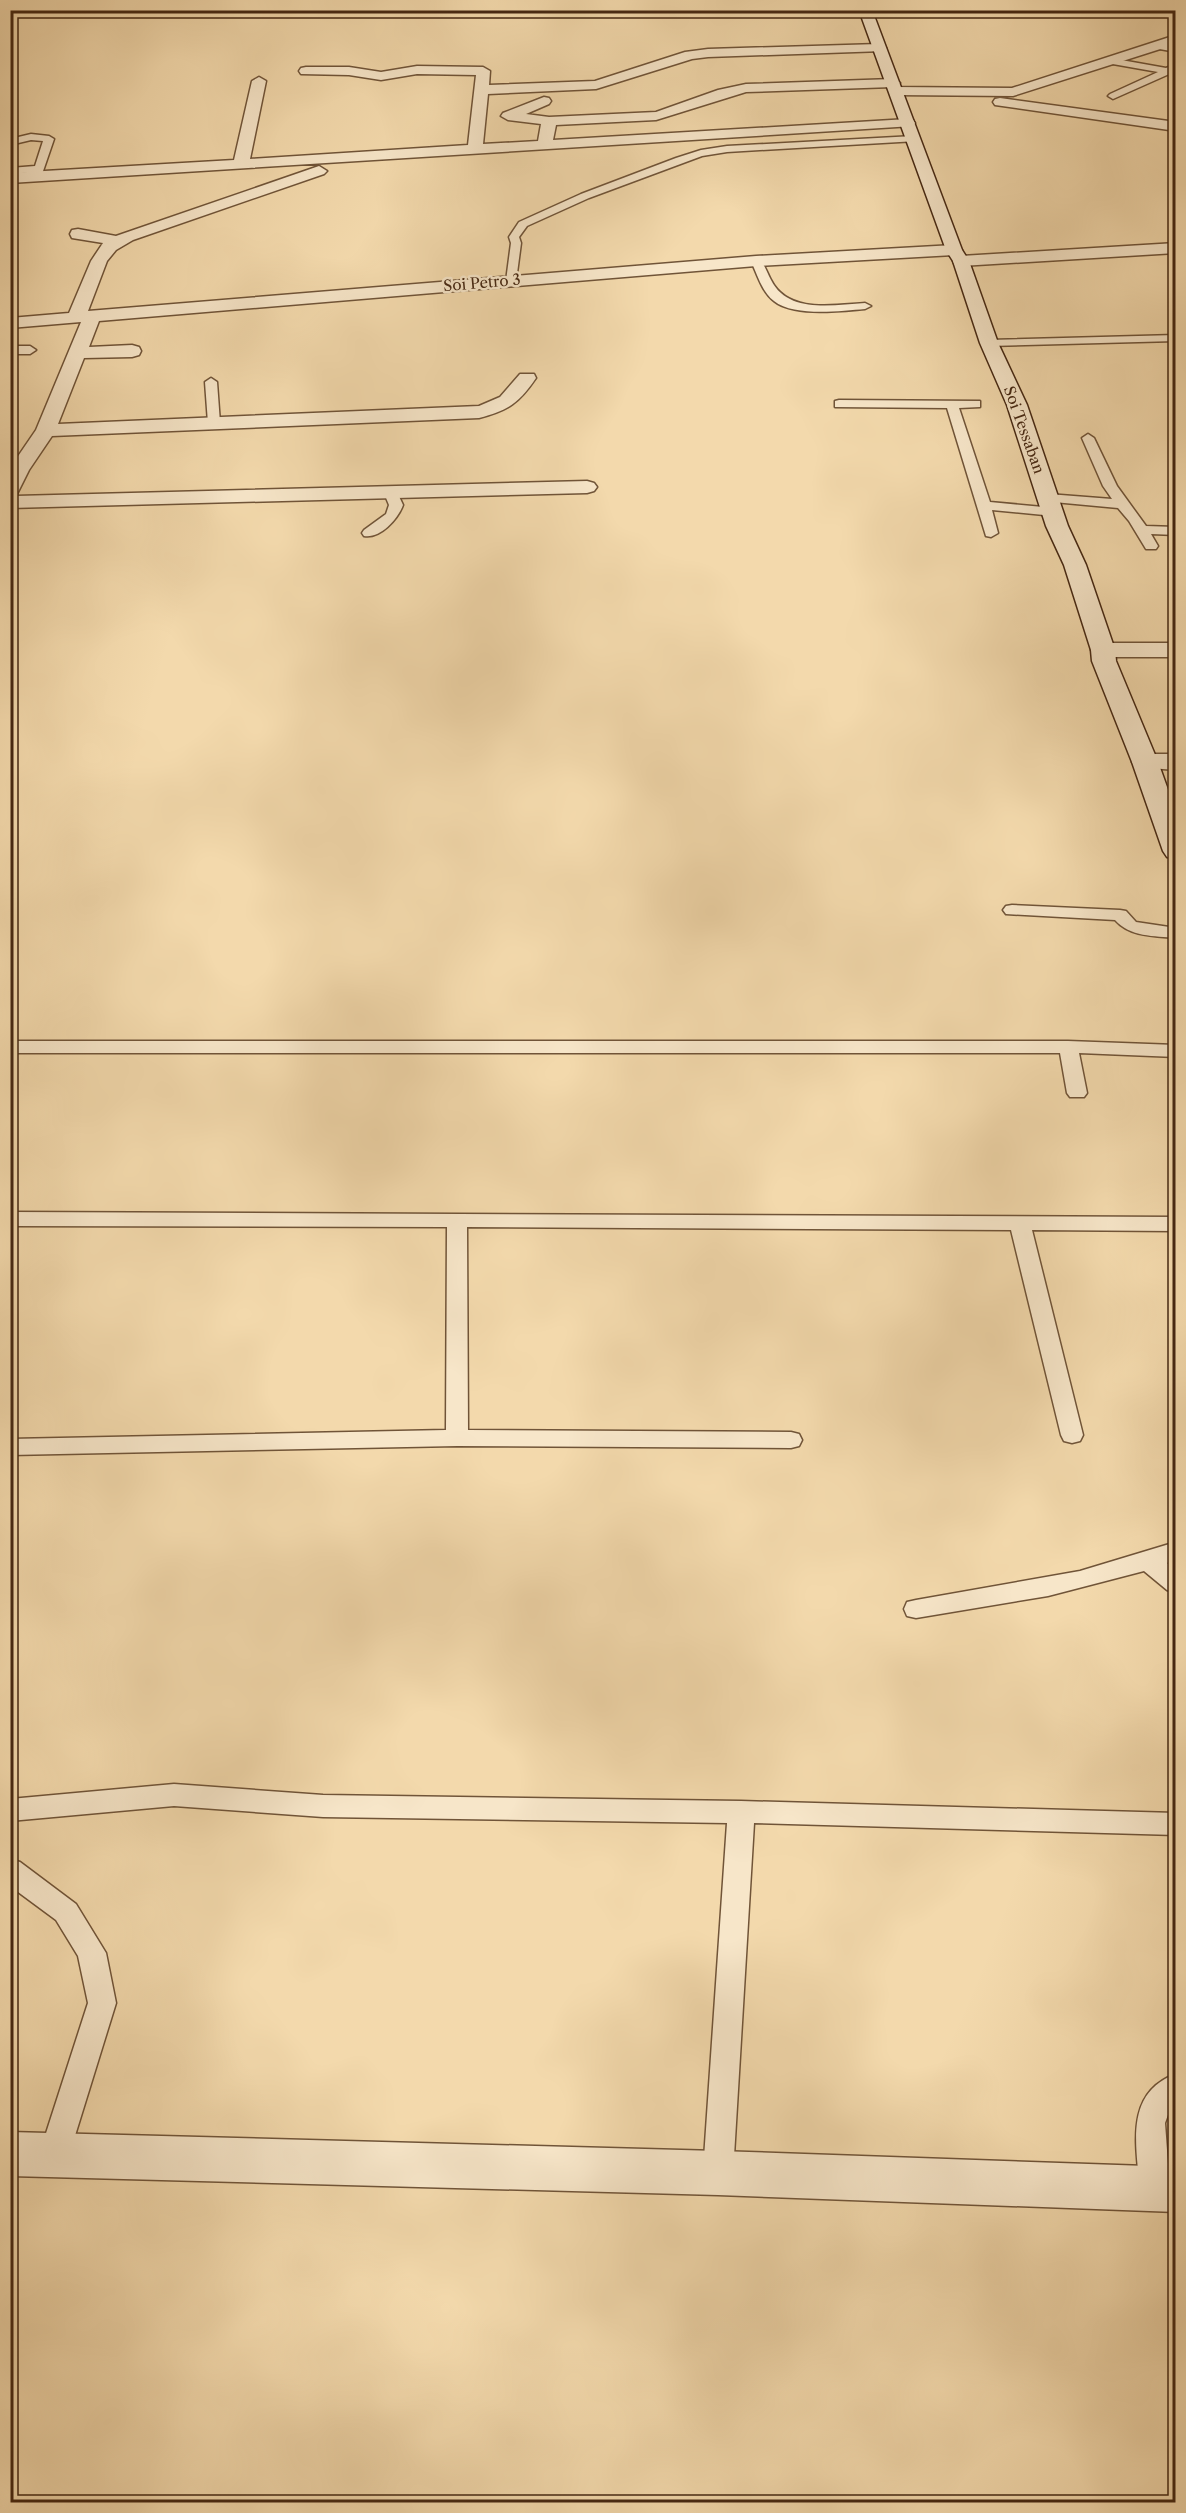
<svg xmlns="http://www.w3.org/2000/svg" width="1186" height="2513" font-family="'Libre Caslon Text',serif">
  <rect width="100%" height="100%" fill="#f3d9ac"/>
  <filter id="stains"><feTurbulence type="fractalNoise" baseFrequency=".00333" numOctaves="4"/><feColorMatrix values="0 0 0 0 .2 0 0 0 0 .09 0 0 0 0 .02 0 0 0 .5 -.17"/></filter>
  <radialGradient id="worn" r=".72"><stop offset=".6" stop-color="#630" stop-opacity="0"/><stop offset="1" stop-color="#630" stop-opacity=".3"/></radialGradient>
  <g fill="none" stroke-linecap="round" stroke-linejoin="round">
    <g stroke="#705438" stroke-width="3">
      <path id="lane" d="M1157 43 1176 46V52L1154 48V44Z
        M1110 58 1166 68 1176 64V71L1113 99 1108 96 1110 94 1158 72 1107 63V59Z
        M31 134 49 136 54 139 41 177 36 180 31 177 33 172 10 174V168L35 166 43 141 31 140 10 145V139Z
        M914 136 919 139 917 141 727 152 702 156 589 198 527 226 519 237 521 243 516 281 511 284 506 281 511 243 509 237 519 222 581 194 676 158 701 150 727 146Z
        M756 258C764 261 767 273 771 280 788 314 833 305 865 303L871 306 865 309C840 311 794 317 774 301 762 292 757 274 751 261Z
        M1176 335V341L989 346 983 343 989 340Z
        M10 346H30L36 350 30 354H10Z
        M211 378 217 382 220 423 214 427 208 423 205 382Z
        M839 400 980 401V407L959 408 990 502 1054 508 1061 512 1054 516 992 510 998 533 991 537 986 536 947 408 835 407V401Z
        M1088 434 1094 438 1117 486 1146 526 1176 527V535L1151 534 1158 546 1156 549H1146L1129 521 1118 508 1043 501 1041 498 1048 494 1112 499 1103 486 1082 438Z
        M391 489 396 490 403 505C398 519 380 539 364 536L362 533 364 530 386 514 389 505 384 493Z
        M1012 905 1120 910 1126 911 1136 922 1176 928V938C1154 936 1130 937 1115 920L1006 914 1003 910 1006 906Z
        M10 1041H1068L1176 1045V1057L1079 1053 1087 1093 1084 1097H1070L1067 1093 1060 1053H10Z
        M10 1212 1176 1217V1231L1032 1230 1083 1435 1080 1441 1072 1443 1064 1441 1061 1435 1011 1230 467 1227 468 1430 791 1432 799 1434 802 1440 799 1446 791 1448 457 1446 10 1455V1439L446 1430 447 1227 10 1226Z
        M1176 1542V1560L1167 1563 1176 1570V1593L1167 1590 1144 1571 1048 1596 916 1618 907 1616 904 1609 907 1602 916 1600 1080 1571Z
        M174 1784 323 1795 741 1801 1176 1813V1835L754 1823 733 2173 729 2183 718 2187 707 2183 703 2173 727 1823 323 1817 174 1806 10 1821V1799Z
        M10 1859 20 1862 76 1904 106 1953 116 2003 69 2155 65 2165 54 2169 43 2165 39 2155 88 2003 78 1956 56 1920 10 1886Z
        M1176 2074V2106L1169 2112 1165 2123 1170 2191 1166 2201 1155 2205 1144 2201 1140 2191C1137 2148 1123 2093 1176 2074Z"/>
    </g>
    <g stroke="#705438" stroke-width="3">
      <path id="street" d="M1176 35V44L1013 96 896 95 889 91 896 87 1012 88Z
        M879 44 886 48 884 51 708 57 692 59 596 89 488 94 483 144 538 141 541 124 508 120 501 116 503 113 544 97 549 98 551 101 549 104 526 114 549 117 656 112 718 90 746 84 893 79 900 83 893 87 746 92 656 120 556 125 553 140 908 119 913 120 915 123 913 126 10 183V173L234 160 252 81 259 77 266 81 250 159 468 145 476 75 417 74 381 80 349 75 301 74 299 71 301 68 306 67H349L381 72 417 66 483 67 490 71 489 85 595 81 685 52 708 49Z
        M1000 98 1176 122V131L995 105 993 102 995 99Z
        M319 166 327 171 324 174 133 240 116 250 107 261 88 311 756 256 954 245 962 250 954 255 756 266 99 321 89 347 132 345 139 347 141 351 139 355 132 357 84 358 58 424 479 406 500 397 520 374H534L536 378C519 403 509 410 479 418L52 436 29 470 16 496 587 481 594 483 597 487 594 491 587 493 10 508V468L36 430 81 322 10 328V318L69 313 91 261 103 243 72 238 70 234 72 230 78 229 116 236Z
        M1176 243V253L961 266 955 265 953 261 955 257 961 256Z
        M1103 643H1176V657H1103L1095 655 1091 650 1095 645Z
        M1145 754H1176V770L1136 767 1132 762 1136 757Z
        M10 2132 718 2151 1176 2167V2212L718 2195 10 2176Z"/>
    </g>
    <g stroke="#452712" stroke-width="3">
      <path id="secondary" d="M859 10H872L962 250 969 261 998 343 1027 405 1068 526 1086 565 1115 650 1116 661 1158 762 1176 812V859L1167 857 1163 851 1132 762 1092 661 1091 650 1064 565 1046 526 1007 405 980 343 953 261 946 250Z"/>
    </g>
    <use href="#lane" fill="#f7e6c9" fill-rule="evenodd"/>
    <use href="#street" fill="#f7e6c9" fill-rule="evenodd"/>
    <use href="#secondary" fill="#f7e6c9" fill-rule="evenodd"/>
  </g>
  <g text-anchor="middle" stroke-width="5" stroke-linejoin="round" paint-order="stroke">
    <g font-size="15" fill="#452712" stroke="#f7e6c9">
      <text transform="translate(482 283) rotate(-5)" y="5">Soi Petro 3</text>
      <text transform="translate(1024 430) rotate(70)" y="5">Soi Tessaban</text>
    </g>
  </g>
  <rect width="1186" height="2513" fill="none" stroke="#f3d9ac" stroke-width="36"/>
  <rect x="12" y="12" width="1162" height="2489" fill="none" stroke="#452712" stroke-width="3"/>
  <rect x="18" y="18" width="1150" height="2477" fill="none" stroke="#452712" stroke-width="1.5"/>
  <rect width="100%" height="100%" filter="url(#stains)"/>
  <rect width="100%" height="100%" fill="url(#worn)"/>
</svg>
